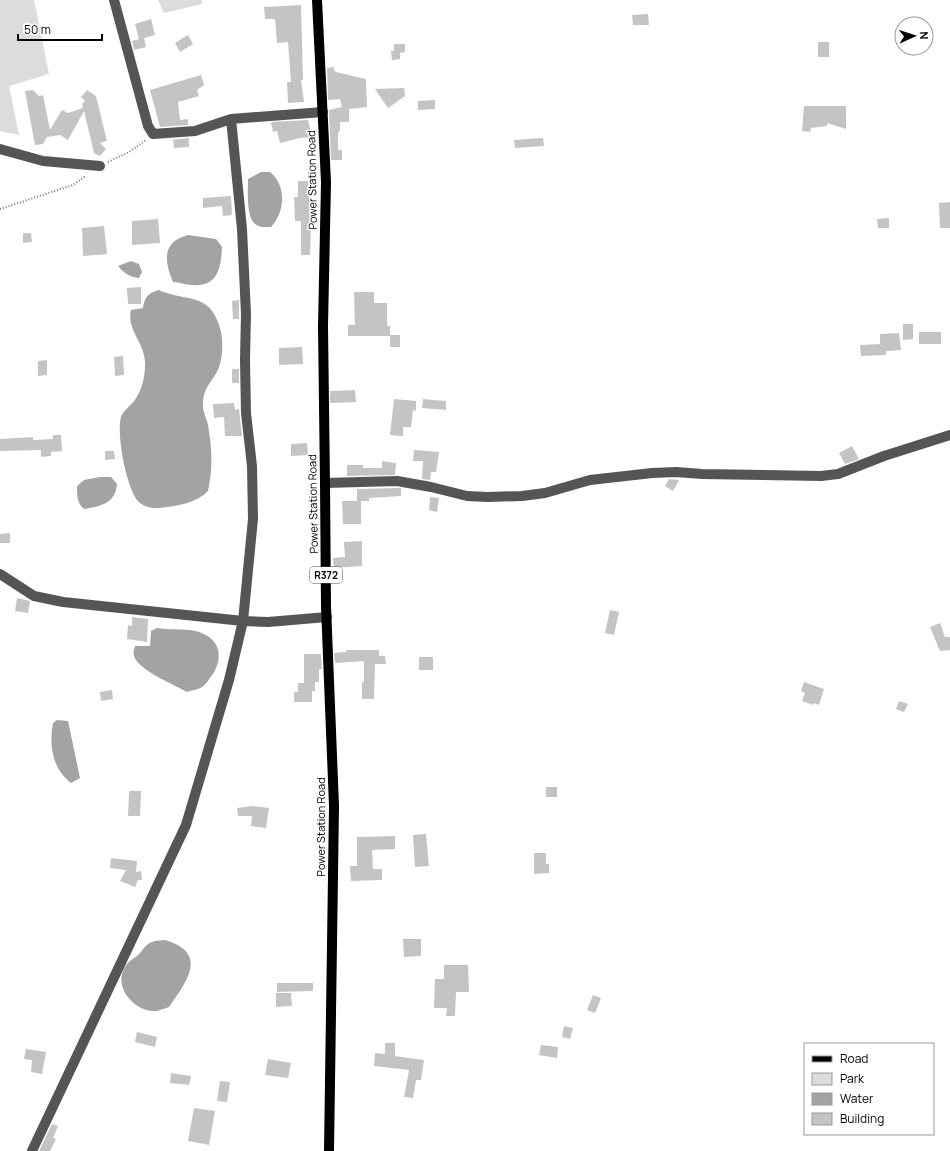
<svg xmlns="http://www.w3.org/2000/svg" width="950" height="1151" font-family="Manrope,sans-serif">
  <rect width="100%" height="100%" fill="#fff"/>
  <path fill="#dcdcdc" d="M0 0H34L49 74 9 86 19 135 0 131Z
    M158 0H202V4L164 13Z"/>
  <path fill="#a3a3a3" d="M261 172H270C287 185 285 213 271 227 266 227 259 228 255 224 246 217 248 190 248 179Z
    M188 235 216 239 222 247C221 268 218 287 192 285 185 285 180 282 173 282 164 260 162 242 188 235Z
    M131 261 139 264 142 272 139 278C129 277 124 273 118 266Z
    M158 290C187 302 210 292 220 328 223 338 223 353 220 364 215 381 203 385 203 404 202 411 207 418 208 425 212 448 213 468 208 491 198 502 181 505 167 507 158 509 148 509 140 503 127 493 116 434 121 417 123 411 130 406 134 401 142 391 145 377 145 364 146 344 126 330 131 310L143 308C145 296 148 294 158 290Z
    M100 477H111L117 484C115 504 101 506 84 509 77 503 77 495 77 486L84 480Z
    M157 628C172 631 190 627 204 634 223 643 222 663 210 678 208 681 205 685 202 687 198 690 192 690 187 692 175 685 138 670 134 656 133 653 134 649 135 646H150L151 631Z
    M57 720 68 721 80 778 71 783C52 768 49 746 53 723Z
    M165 940C209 953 187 981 169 1007 166 1008 161 1010 157 1011 137 1013 115 990 123 971 127 960 134 960 140 953 149 942 150 941 165 940Z"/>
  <path fill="#c4c4c4" d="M301 5 303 80H301L304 102 288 103 287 82H291L288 42 277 43 275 19H265L264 7Z
    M648 14 649 25H633L632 15Z
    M151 19 155 35 144 38 146 47 134 50 132 41 139 39 135 24Z
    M188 35 193 44 180 52 175 43Z
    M818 42H829V57H818Z
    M394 44H405V52L400 53V59L392 60 391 51H394Z
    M334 67V70L336 72 366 79 367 107 349 109V122H340V131L338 132V150H342V160H331L329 110 342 107 340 99 328 100 327 68Z
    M201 75 204 85 197 90 199 96 178 102 180 120 188 119V125L160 127 150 90Z
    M404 88 405 96 388 108 375 89Z
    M33 90 39 96 43 95 50 130 62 110 68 113 83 108 82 104 85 101 81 97 87 90 96 96 107 141 100 143 106 149 100 156 94 153 84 111 68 140 60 135 47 137 43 144 35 145 25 91Z
    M435 100V109L418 110V101Z
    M804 106H846V129L827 123V126L811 128 810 132 802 131Z
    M308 120 312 137 300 138 280 143 277 131 273 132 271 122Z
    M189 138V147L174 148 173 140H170Z
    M543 138 544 146 515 148 514 140Z
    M298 181H308L311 223 310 255H301V221H295L294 197H298Z
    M231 196 232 215 223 216 222 206 203 208V198Z
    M950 202V228H940L939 203Z
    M889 218V228H878L877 219Z
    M158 219 160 243 132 245V221Z
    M104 226 107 254 83 256 82 228Z
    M23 233H31L32 242 23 243Z
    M141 287V304H128L127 288Z
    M354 292H374V303H387V326H390V335H400V347H390V336H348V325H355Z
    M239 300V319H233L232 301Z
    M903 324H913V339L903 340Z
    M919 332H941V344H919Z
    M899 333 901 350 886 351V355L861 356 860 345 880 344V334Z
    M302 347 303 364 279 365V348Z
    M123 356 124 375 115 376 114 357Z
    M47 360V375L38 376V361Z
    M232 369H239V383H232Z
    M355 390 356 402 330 403V391Z
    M394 399 416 401V411L413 410 411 427H403V436L390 435Z
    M423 399 446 401V410L422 408Z
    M234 403 235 410 239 409 242 436H225L224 417 214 418 213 404Z
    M53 435H61L62 451 51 452V456L41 457V450L0 451V439L33 437V440L53 439Z
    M307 443 308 455 291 456V444Z
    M852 446 859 459 845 464 839 453Z
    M414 450 439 452 436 472H431L430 480 422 479 423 461H413Z
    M105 451H114L115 459 105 460Z
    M382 461 396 463 395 475 347 476V465H363V468H382Z
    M669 479 679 480 673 491 665 486Z
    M397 488H401V496L369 498V501H361V524H343L342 501H357V489Z
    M430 497 439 498 437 512 429 510Z
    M10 533V543H0V534Z
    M362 541V566L334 568 333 558 345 557 344 542Z
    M17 598 30 601 28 613 15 611Z
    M610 610 619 612 614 635 605 633Z
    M132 617 148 619 147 642 127 639 128 625 132 626Z
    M940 623 945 637H950V650L940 651 930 627Z
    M346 650H379V656H385L386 664H375L374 699H362V682H364V661L335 663 334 653 346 652Z
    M304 654H321L322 669H319V682H315V691H312V702H294V692H298V683H304Z
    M419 657H433V670H419Z
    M804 682 824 689 819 705 814 703 813 705 802 701 805 693 801 691Z
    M112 690 113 699 101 701 100 692Z
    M899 701 908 704 904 712 896 709Z
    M546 787H557V797H546Z
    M129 791H141L140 816H128Z
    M253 806 269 808 266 828 251 826 252 816H238L237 808Z
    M426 834 429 866 415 867 413 835Z
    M395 836V849L372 850 373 869H382V880L351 881 350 866H357V837Z
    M534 853H546V864H549V873L534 874Z
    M111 858 137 861 136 872 141 871 142 880H138L135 887 120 881 126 870 110 868Z
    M403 939H421V956L404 957Z
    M444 965H468L469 992H456L455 1016H446L447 1008H434L435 979H444Z
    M277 983H313V991L277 992Z
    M276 993H291L292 1006 276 1007Z
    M593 995 601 998 595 1013 587 1010Z
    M564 1026 573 1028 570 1039 562 1037Z
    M137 1032 157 1037 155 1047 135 1042Z
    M385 1043H395V1056L424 1060 421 1080H416L413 1098 404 1097 409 1070 374 1066 375 1053 385 1054Z
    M541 1045 558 1047 557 1058 539 1055Z
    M26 1049 46 1052 42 1074 31 1072 32 1060 24 1059Z
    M268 1059 291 1063 288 1078 265 1075Z
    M171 1073 191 1076 189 1085 170 1083Z
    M220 1081 230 1082 227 1102 217 1101Z
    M194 1108 215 1111 209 1145 188 1141Z
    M52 1124 58 1126 53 1138 56 1139 50 1151H39Z"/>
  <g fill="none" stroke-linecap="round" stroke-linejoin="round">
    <path stroke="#777" stroke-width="2" stroke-dasharray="1 2" stroke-linecap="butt" d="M108 162 129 152 146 140
      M0 209 73 185 86 176"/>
    <path stroke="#555" stroke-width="10" d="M114 0 148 126 153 134 195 131 231 119
      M0 149 43 161 100 166
      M325 483 397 481 431 487 467 496 488 497 522 496 545 493 590 480 652 473 676 472 702 474 821 476 838 474 884 456 950 435
      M0 574 34 596 63 602 243 621 268 622 327 617
      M32 1151 186 825 229 680 243 621 253 519 252 466 246 413 245 360 246 314 242 229 231 119 323 112"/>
    <path stroke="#000" stroke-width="10" d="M317 0 326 182 323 326 325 483 326 606 334 806 329 1151"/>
  </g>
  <g text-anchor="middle" stroke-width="3" stroke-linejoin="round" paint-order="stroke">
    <rect fill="#fff" stroke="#4c4c4c" stroke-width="1" x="310" y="567" width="32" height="16" rx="3"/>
    <g font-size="10" font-weight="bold" fill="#000">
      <text x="326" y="579">R372</text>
    </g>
    <g font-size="11" fill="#000" stroke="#fff">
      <text transform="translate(312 180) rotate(-91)" y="4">Power Station Road</text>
      <text transform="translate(313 504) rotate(-91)" y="4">Power Station Road</text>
      <text transform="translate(321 827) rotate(-90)" y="4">Power Station Road</text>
    </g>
  </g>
  <rect x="804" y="1043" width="130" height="92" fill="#ffffff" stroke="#999999"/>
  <rect x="812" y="1056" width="20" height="6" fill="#000000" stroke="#999999"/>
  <text x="840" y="1063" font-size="12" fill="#000000">Road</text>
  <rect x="812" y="1073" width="20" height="12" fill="#dcdcdc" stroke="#999999"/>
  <text x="840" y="1083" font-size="12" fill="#000000">Park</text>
  <rect x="812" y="1093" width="20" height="12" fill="#a3a3a3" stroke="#999999"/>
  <text x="840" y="1103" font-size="12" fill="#000000">Water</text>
  <rect x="812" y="1113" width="20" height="12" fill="#c4c4c4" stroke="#999999"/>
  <text x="840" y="1123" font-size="12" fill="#000000">Building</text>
  <g transform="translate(914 36) rotate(87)"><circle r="19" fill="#ffffff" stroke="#999999"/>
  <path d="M0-3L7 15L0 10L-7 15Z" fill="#000000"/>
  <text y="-6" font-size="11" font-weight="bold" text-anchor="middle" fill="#000000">N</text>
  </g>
  <path d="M18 34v6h84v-6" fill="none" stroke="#000000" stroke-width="2"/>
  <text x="24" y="34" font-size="12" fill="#000000" stroke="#ffffff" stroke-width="3" paint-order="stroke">50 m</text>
</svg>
